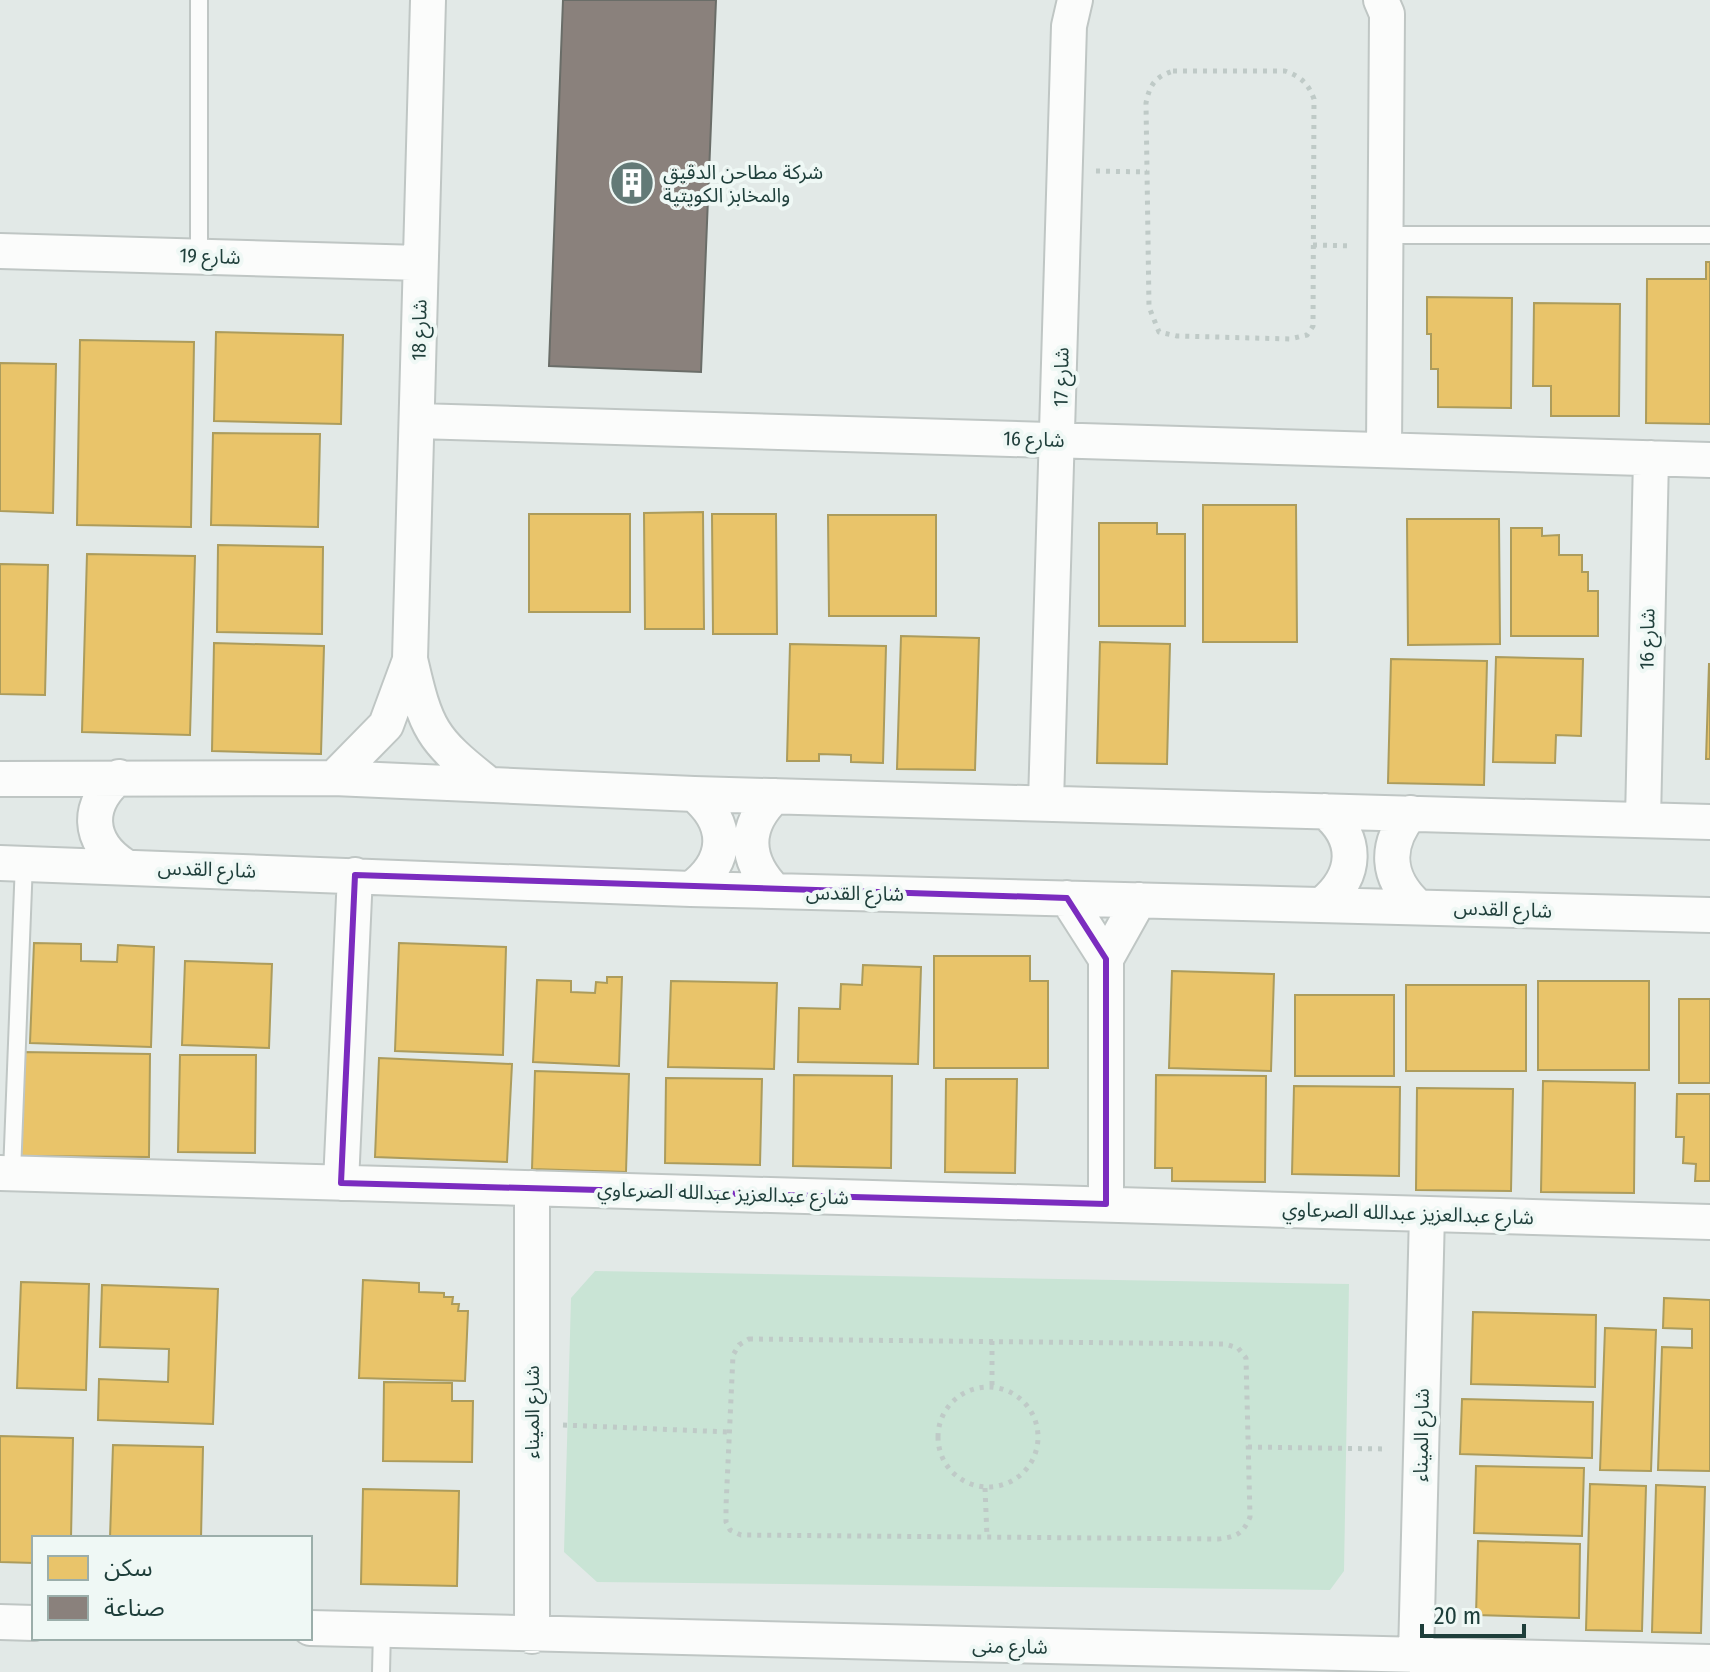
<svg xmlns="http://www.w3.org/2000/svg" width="1710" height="1672" font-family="'Fira Sans Condensed','Noto Sans Arabic',sans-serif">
  <rect width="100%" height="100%" fill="#e2e9e7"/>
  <path fill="#c9e4d5" d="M595 1271 1349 1284 1344 1571 1330 1590 597 1582 564 1552 571 1298Z"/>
  <path fill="#e9c46a" stroke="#ac9c5c" stroke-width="2" d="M1706 262H1710V424L1646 423 1647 279H1706Z
    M1427 297 1512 298 1511 408 1438 407V369H1431V334H1427Z
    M1534 303 1620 304 1619 416H1551V386H1533Z
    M216 332 343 335 341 424 214 421Z
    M80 340 194 342 191 527 77 525Z
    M0 363 56 364 53 513 0 511Z
    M213 433 320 434 318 527 211 525Z
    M1203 505H1296L1297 642H1203Z
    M703 512 704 629H645L644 513Z
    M529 514H630V612H529Z
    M712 514H776L777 634H713Z
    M828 515H936V616H829Z
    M1407 519H1499L1500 644 1408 645Z
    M1099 523H1157V534H1185V626H1099Z
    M1511 528H1542V536L1559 535V555H1582V572H1588V591H1598V636H1511Z
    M218 545 323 547 322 634 217 632Z
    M87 554 195 556 190 735 82 732Z
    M0 564 48 565 45 695 0 694Z
    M901 636 979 638 975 770 897 769Z
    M1100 642 1170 644 1167 764 1097 763Z
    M214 643 324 646 321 754 212 751Z
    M790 644 886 646 883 763 851 762V755L819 754V761H787Z
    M1496 657 1583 659 1581 736 1556 735 1555 763 1493 762Z
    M1391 659 1487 661 1484 785 1388 783Z
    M1709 664H1710V759H1706Z
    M34 943 81 944V961L117 962 118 945 154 947 151 1047 30 1043Z
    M399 943 506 947 503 1055 395 1051Z
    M934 956H1030V981H1048V1068H934Z
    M185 961 272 964 269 1048 182 1045Z
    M863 965 921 967 918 1064 798 1062 799 1008 840 1009 841 984 862 985Z
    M1172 971 1274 974 1271 1071 1169 1068Z
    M607 977H622L619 1066 533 1062 537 980 571 981V992L595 993 596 982 607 983Z
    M671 981 777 983 774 1069 668 1067Z
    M1538 981H1649V1070H1538Z
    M1406 985H1526V1071H1406Z
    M1295 995H1394V1076H1295Z
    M1679 999H1710V1083H1679Z
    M22 1052 150 1054 149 1157 20 1156Z
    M180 1055H256L255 1153 178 1152Z
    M379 1058 512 1064 507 1162 375 1157Z
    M535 1071 629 1074 626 1172 532 1169Z
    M794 1075 892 1076 891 1168 793 1166Z
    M1156 1075 1266 1076 1265 1182 1172 1181V1168H1155Z
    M666 1078 762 1079 760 1165 665 1163Z
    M946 1079H1017L1015 1173 945 1172Z
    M1543 1081 1635 1083 1634 1193 1541 1192Z
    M1294 1086 1400 1087 1399 1176 1292 1174Z
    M1417 1088 1513 1089 1511 1191 1416 1190Z
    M1677 1094H1710V1181H1695L1696 1164 1683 1163 1684 1137H1676Z
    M363 1280 419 1283V1292L444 1293V1297H453L452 1304H459L458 1311H468L465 1381 359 1378Z
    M21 1282 89 1284 86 1390 17 1388Z
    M102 1285 218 1289 213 1424 98 1420 99 1379 168 1382 169 1349 100 1347Z
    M1664 1298 1710 1300V1471L1658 1470 1662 1347 1692 1348V1329L1663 1328Z
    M1473 1312 1596 1315 1595 1387 1471 1384Z
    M1605 1328 1656 1330 1651 1471 1600 1470Z
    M384 1382 452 1383V1401H473L472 1462 383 1461Z
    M1462 1399 1593 1402 1592 1458 1460 1454Z
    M0 1436 73 1438 71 1538H34V1563L0 1562Z
    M113 1445 203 1447 201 1538H110Z
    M1476 1466 1584 1468 1582 1536 1474 1533Z
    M1590 1484 1646 1486 1642 1631 1586 1630Z
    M1656 1485 1705 1487 1701 1633 1652 1632Z
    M363 1489 459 1491 457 1586 361 1584Z
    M1478 1541 1580 1544 1579 1618 1476 1615Z"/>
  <path fill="#8a817c" stroke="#6a6d68" stroke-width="2" d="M563 0H716L701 372 549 366Z"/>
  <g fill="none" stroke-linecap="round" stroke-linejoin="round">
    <g stroke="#bfc6c4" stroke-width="20">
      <path id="lane" d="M199 0V256
        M1385 235H1710
        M12 1173 24 862
        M381 1672 382 1630"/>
    </g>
    <g stroke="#bfc6c4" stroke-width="38">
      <path id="street" d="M428 0 410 659C426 729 431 739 487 783
        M1381 0 1387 14 1384 450
        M0 251 420 263
        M417 421 1710 460
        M119 777C86 804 87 841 123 865
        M334 778 386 725 410 660
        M0 779 334 778 694 794 1710 822
        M775 796C743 826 744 860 775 891
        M1046 802 1069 26 1075 0
        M1411 813C1384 845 1386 878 1417 906
        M1643 820 1651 458
        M0 863 691 889 1710 915
        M691 889C729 861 730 824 694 794
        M1067 898 1106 959
        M1324 903C1357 875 1359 839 1325 811
        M0 1173 1710 1222
        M341 1183 355 875
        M532 1188V1636
        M1106 1204V959L1139 900
        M0 1622 34 1623
        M310 1628 1710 1662
        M1416 1656 1427 1214"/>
    </g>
    <path stroke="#bfcac7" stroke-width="5" stroke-dasharray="4 6" stroke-linecap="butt" d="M1173 71H1285C1301 77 1308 83 1314 99L1313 326 1307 335 1290 339 1177 336 1159 332 1149 307 1146 103C1150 84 1155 77 1173 71Z
      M1096 171 1147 172
      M1313 245 1352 246
      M749 1339 1225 1344 1238 1348 1246 1358 1250 1517C1243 1534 1236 1537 1218 1539L741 1535 730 1530 726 1522V1506L733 1355 739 1345Z
      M992 1341V1387
      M938 1437a50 50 0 1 1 100 0a50 50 0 1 1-100 0Z
      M563 1425 729 1432
      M1248 1447 1387 1449
      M985 1488 987 1537"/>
    <use href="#lane" stroke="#fbfcfb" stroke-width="16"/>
    <use href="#street" stroke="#fbfcfb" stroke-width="34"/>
  </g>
  <path fill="none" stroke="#7b2cbf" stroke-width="6" stroke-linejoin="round" d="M355 875 1067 898 1106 959V1204L341 1183Z"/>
  <defs>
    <g id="building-disc" transform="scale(2.3)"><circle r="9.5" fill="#637a77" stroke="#eff8f5"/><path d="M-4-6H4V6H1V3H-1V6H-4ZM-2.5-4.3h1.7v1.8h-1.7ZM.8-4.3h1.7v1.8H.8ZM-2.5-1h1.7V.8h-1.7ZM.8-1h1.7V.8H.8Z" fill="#fff"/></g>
  </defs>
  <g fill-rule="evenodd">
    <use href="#building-disc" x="632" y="183"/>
  </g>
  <g text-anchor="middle" stroke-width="8" stroke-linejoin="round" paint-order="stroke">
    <g font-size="20" fill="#1e3e3a" stroke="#eff8f5" text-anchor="start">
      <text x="663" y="179">شركة مطاحن الدقيق<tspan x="663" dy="23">والمخابز الكويتية</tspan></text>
    </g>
    <g font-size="20" fill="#1e3e3a" stroke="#eff8f5">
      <text transform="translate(210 256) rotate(2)" y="7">شارع 19</text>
      <text transform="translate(419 330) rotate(-89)" y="7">شارع 18</text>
      <text transform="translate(1061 377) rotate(-89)" y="7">شارع 17</text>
      <text transform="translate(1034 439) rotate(2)" y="7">شارع 16</text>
      <text transform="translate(1647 639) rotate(-89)" y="7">شارع 16</text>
      <text transform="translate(207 869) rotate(2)" y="7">شارع القدس</text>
      <text transform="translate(855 893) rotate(1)" y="7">شارع القدس</text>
      <text transform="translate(1503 909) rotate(2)" y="7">شارع القدس</text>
      <text transform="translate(723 1193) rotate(2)" y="7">شارع عبدالعزيز عبدالله الصرعاوي</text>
      <text transform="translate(1408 1213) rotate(2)" y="7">شارع عبدالعزيز عبدالله الصرعاوي</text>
      <text transform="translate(532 1412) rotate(-90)" y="7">شارع الميناء</text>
      <text transform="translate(1421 1435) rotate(-89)" y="7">شارع الميناء</text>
      <text transform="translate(1010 1646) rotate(1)" y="7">شارع منى</text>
    </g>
  </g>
  <rect x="32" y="1536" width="280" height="104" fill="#eff8f5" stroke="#9baeaa" stroke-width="2"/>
  <rect x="48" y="1556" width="40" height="24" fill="#e9c46a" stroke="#9baeaa" stroke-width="2"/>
  <text x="104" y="1576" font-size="24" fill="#1e3e3a">سكن</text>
  <rect x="48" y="1596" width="40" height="24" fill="#8a817c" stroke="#9baeaa" stroke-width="2"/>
  <text x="104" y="1616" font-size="24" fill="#1e3e3a">صناعة</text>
  <path d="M1422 1624v12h102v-12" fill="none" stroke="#1e3e3a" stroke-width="4"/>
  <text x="1434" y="1624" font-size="24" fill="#1e3e3a" stroke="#eff8f5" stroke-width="6" paint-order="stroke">20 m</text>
</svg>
